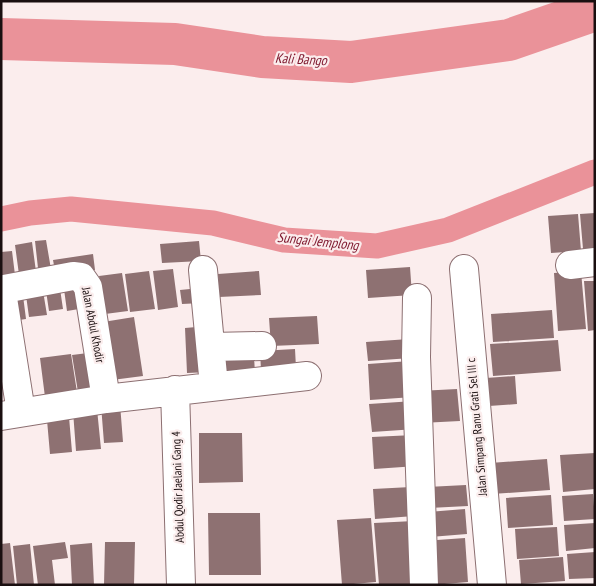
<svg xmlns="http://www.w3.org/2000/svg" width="596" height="586" font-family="'PT Sans Narrow',sans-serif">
  <rect width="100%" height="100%" fill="#fbeded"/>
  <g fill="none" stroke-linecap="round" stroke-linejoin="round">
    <path stroke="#ea9299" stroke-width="25" d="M1 219 30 213 71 209 213 223 284 240 377 246 448 230 595 172"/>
    <path stroke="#ea9299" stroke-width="42" d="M1 39 175 44 262 57 351 62 509 40 595 10"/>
  </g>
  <path fill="#8e7172" d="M595 213V248L583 249 580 214Z
    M578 214 581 251 551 253 548 216Z
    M46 240 52 275 39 277 35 241Z
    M199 241 201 261 162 263 160 244Z
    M32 242 37 279 20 282 15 245Z
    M12 251 16 283 1 285V252Z
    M93 254 95 270 56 276 53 260Z
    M410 267 412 295 368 298 366 270Z
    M173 269 178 307 158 310 153 271Z
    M149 271 155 309 130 312 125 274Z
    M259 271 261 295 219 297 218 274Z
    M581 271 586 329 558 331 554 273Z
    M122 273 128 311 105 314 99 276Z
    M80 279 85 308 67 311 63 282Z
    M584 281H595V330L588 331Z
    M59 282 63 309 49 311 45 284Z
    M42 285 47 315 29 317 25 288Z
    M22 288 26 319 12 321 7 290Z
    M200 288 202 303 182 304 180 290Z
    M552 310 554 338 493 342 491 314Z
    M317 316 319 344 271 346 269 318Z
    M134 317 143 376 112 380 103 322Z
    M208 326 210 372 187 373 185 328Z
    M409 339 411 358 368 361 366 342Z
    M558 340 561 371 493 376 490 344Z
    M295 349 296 368 261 370 260 351Z
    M96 352 101 389 78 392 72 355Z
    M71 354 77 392 45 397 40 358Z
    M254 355 255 375 225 377 224 356Z
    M410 361 413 397 370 400 368 364Z
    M515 376 517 404 489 406 486 378Z
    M457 389 460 421 421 423 419 391Z
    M414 401 416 429 372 432 369 404Z
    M120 404 123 442 104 443 101 405Z
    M97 409 101 449 76 451 73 411Z
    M69 417 72 452 50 454 47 420Z
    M199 433H242L243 482 199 483Z
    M414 435 417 466 374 469 372 437Z
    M595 453V489L563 492 560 455Z
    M547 459 550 490 492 494 490 463Z
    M466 485 468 506 429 508 427 487Z
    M411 487 414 516 375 519 373 489Z
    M593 494 595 519 564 521 562 496Z
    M551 495 553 525 508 528 506 498Z
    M465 509 467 534 430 537 428 512Z
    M208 513H260L261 575H209Z
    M371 518 376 582 342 585 337 520Z
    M414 521 419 585H379L374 523Z
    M595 523V548L566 551 564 525Z
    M557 527 559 556 517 559 515 529Z
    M465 538 468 582 433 585 423 541Z
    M65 542 68 558 52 560 55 585H38L33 546Z
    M105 542H135L134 585H104Z
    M10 543 15 585H1V544Z
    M92 543 94 585H72L70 545Z
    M30 544 34 585H17L13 546Z
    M595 552V578L569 579 567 554Z
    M563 557 565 581 521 584 519 560Z"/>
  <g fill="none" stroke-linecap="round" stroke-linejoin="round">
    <g stroke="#8c6f71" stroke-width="30">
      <path id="minor" d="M570 265 595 262
        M464 269 492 585
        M203 270 214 386
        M417 298 416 357 424 585
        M211 347 262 346
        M175 390 181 585
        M21 412 2 292 4 289 73 276 81 277 88 287 106 399
        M1 416 106 399 307 376"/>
    </g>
    <use href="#minor" stroke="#fff" stroke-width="28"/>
  </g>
  <g text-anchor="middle" stroke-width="4.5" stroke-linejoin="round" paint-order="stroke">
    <g font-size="12" fill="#1a0f10" stroke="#fbeded">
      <text transform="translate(93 325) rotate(79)" y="4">Jalan Abdul Khodir</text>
      <text transform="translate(477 427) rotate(-95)" y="4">Jalan Simpang Ranu Grati Sel III c</text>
      <text transform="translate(178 487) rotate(-92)" y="4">Abdul Qodir Jaelani Gang 4</text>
    </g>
    <g font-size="14" font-style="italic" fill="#7e172d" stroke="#fbeded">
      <text transform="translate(301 59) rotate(3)" y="5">Kali Bango</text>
      <text transform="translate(318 241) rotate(6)" y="5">Sungai Jemplong</text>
    </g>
  </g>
  <rect width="596" height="586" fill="none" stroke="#1a0f10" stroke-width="5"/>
</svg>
